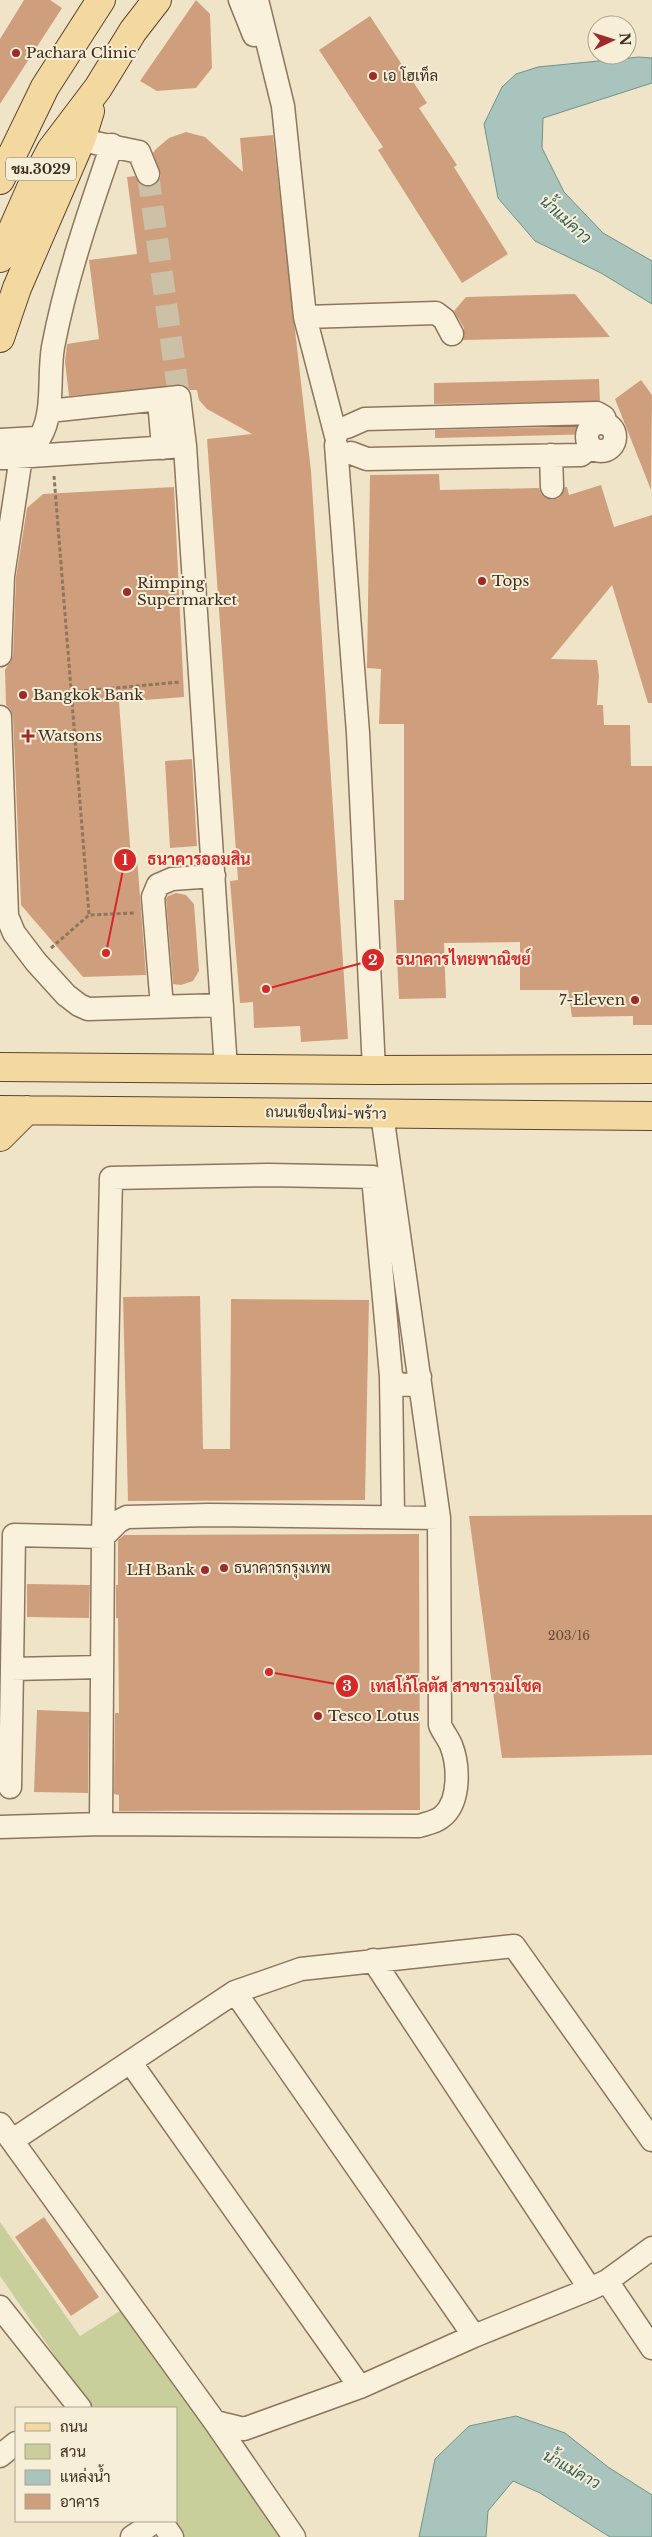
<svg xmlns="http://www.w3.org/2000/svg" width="652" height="2537" font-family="'Libre Baskerville',Sarabun,serif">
  <rect width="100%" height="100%" fill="#f0e4c8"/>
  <path fill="#c9cf9b" d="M0 2222 80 2336 123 2309 283 2537H180L169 2521H176V2408H91L0 2276Z"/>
  <path fill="#a9c4bc" stroke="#6f938a" d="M639 57 652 58V83L543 118 542 148 564 192 603 233 652 261V304L601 273 535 241 498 198 484 124 502 87 516 74 538 67Z
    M516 2416 565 2433 608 2467 652 2495V2537H610L540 2493 513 2481 488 2511 486 2537H419L435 2459 469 2426Z"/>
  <path fill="#cf9f7d" d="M24 0H50L62 8 0 104V39Z
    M196 0 210 14 212 68 196 88 157 91 140 81Z
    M370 16 427 103 419 108 457 165 454 167 508 254 462 283 378 150 383 147 319 50Z
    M186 132 205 137 243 172 240 138 273 135 311 471 348 1039 301 1042 300 1026 254 1028 253 1002 240 1003 230 881 238 880 207 439 252 434 207 409 199 400 197 390H190L184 385 69 396 65 362 67 344 99 339 89 260 137 254 127 177 135 176 140 184 146 187 158 182 161 175 153 153 156 149 169 138Z
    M575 294 610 337 463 340 464 328 454 311 466 297Z
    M599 379 600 401 434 404V383Z
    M641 380 652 395 651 490 615 399Z
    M593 426 600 434 435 438V430Z
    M439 474 440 490 539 488 541 494 552 500 559 498 565 487H567L569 495 601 485 614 527 652 515V703H648L612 585 551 659 597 660 599 676 597 705H603L604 725H630L631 766H652V1025H633V1016L572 1017 568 990H520V942L444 943 446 998 399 999 394 900H404V724H379L381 669 367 668 370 475Z
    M174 487 184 697 119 702 131 857H137L146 975 83 977 21 905 13 717 11 710 6 705 5 670 13 656 16 577 27 508 43 494Z
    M192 759 197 846 170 848 165 761Z
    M176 893 186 895 194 904 199 971 193 981 181 985 173 984 166 899 168 896Z
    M200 1296 203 1449H230L231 1299 369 1300 365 1500 128 1501 123 1297Z
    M652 1515V1755L502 1758 469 1516Z
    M419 1534 420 1810 119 1811V1795L114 1794 115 1713H119L118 1618H116V1585H118V1540L124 1535Z
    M27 1584 90 1585 89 1618 27 1617Z
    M37 1710 89 1712 88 1793 34 1792Z
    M44 2217 99 2297 71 2316 15 2237Z"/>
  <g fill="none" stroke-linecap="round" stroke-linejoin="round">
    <path stroke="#ccc0a6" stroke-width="22" stroke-dasharray="22 11" stroke-linecap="butt" d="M148 174 179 397"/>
    <g stroke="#8d765c" stroke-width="25">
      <path id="minor" d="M240 0 254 35
        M257 0 283 106 305 317 336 436
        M81 140 139 152 148 174
        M305 317 436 313 444 319 452 334
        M159 400 163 448
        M49 411 179 397 185 446 226 1069
        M587 437a14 14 0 1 1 28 0a14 14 0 1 1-28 0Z
        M347 427 365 419 597 413 604 417 606 423
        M0 440 36 438 40 437C55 412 48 376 53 347 66 279 89 211 112 145
        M336 445 358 733 374 1070
        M351 453 367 459 581 455 591 447
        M551 455 552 487
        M0 458 185 446
        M0 655 3 576 21 457
        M0 717 7 916 14 933 36 962 66 995 79 1005 88 1009 222 1005
        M162 1007 153 897 158 885 172 879 214 876
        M391 1376 393 1517
        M103 1537 119 1521 127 1517 209 1515 439 1518
        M102 1667 12 1669 14 1535 103 1537
        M10 1787 12 1669
        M101 1824 103 1537 111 1178 268 1175 373 1177 391 1376 397 1384 413 1385 420 1377
        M0 1827 101 1824 419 1826C428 1823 437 1822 444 1815 460 1800 459 1765 451 1745 448 1738 443 1732 440 1725L439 1518 382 1114
        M373 1960 590 2289
        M235 1992 474 2336
        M131 2063 360 2387
        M0 2124 215 2422 244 2429 360 2387 474 2336 590 2289 607 2281 652 2248
        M13 2140 235 1992 301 1969 514 1946 652 2140
        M607 2281 652 2348
        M0 2307 80 2408
        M215 2422 294 2537
        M0 2456 16 2443
        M161 2521 172 2537
        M132 2537 156 2521"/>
    </g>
    <g stroke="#5b4430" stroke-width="30">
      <path id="major" d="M0 180 45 87 101 0
        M0 258 31 188 51 150 98 88 133 31 157 0
        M0 338 17 288 81 140 90 111
        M0 1067 374 1070 652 1069
        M0 1110 652 1116
        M0 1137 27 1110"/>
    </g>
    <path stroke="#8d765c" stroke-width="3" stroke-dasharray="4 2.5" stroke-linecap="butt" d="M54 476 89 915
      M71 692 180 682
      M51 948 89 915 135 913"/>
    <use href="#minor" stroke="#faf1dc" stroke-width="22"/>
    <use href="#major" stroke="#f3d9a0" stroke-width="28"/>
  </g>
  <g fill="#9e2a2b" stroke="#f7eed8" stroke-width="2">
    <circle cx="16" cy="53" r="5"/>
    <circle cx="373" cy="76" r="5"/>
    <circle cx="482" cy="581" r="5"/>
    <circle cx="127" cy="592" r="5"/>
    <circle cx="23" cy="695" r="5"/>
    <path d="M25.5 728.5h5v5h5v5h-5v5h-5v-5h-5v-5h5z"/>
    <circle cx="635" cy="1000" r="5"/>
    <circle cx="224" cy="1568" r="5"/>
    <circle cx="205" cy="1570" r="5"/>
    <circle cx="318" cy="1716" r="5"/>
  </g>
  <g text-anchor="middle" stroke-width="4" stroke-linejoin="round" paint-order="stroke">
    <g font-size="12" fill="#624a37">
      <text x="569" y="1640">203/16</text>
    </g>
    <rect fill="#f7eed8" stroke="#756857" stroke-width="1" x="6" y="157.5" width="70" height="23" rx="4"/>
    <g font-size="14" font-weight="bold" fill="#3d2e20">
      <text x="41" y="174">ชม.3029</text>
    </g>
    <g font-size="15" fill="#3d2e20" stroke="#f7eed8" text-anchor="start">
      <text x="26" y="58">Pachara Clinic</text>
      <text x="383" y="81">เอ โฮเท็ล</text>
      <text x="492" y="586">Tops</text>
      <text x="137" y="588">Rimping<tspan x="137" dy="17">Supermarket</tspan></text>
      <text x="33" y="700">Bangkok Bank</text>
      <text x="38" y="741">Watsons</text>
      <text x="625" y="1005" text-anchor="end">7-Eleven</text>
      <text x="234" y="1573">ธนาคารกรุงเทพ</text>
      <text x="195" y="1575" text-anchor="end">LH Bank</text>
      <text x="328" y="1721">Tesco Lotus</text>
    </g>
    <g font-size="15" fill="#3d2e20" stroke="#f7eed8">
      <text transform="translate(326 1113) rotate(1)" y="5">ถนนเชียงใหม่-พร้าว</text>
    </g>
    <g font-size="16" font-style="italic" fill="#2f5d5a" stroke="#f7eed8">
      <text transform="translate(566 219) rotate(42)" y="6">น้ำแม่คาว</text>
      <text transform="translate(572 2469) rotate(29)" y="6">น้ำแม่คาว</text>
    </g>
  </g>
  <path fill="none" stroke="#d62828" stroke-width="2" d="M106 953L125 860M266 989L373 960M269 1672L347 1686"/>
  <g fill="#d62828" stroke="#f7eed8" stroke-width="2">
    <circle cx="106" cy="953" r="5"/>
    <circle cx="266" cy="989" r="5"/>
    <circle cx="269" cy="1672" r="5"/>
    <circle cx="125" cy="860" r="12"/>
    <circle cx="373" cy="960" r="12"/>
    <circle cx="347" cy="1686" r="12"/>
  </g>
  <g font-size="15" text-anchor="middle" font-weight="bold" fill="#fff">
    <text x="125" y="865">1</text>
    <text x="373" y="965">2</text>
    <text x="347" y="1691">3</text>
  </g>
  <g font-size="16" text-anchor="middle" font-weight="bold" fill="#d62828" stroke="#f7eed8" stroke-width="4" stroke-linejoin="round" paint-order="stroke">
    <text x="199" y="865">ธนาคารออมสิน</text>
    <text x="463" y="965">ธนาคารไทยพาณิชย์</text>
    <text x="456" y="1692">เทสโก้โลตัส สาขารวมโชค</text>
  </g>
  <rect x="15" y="2407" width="162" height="115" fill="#f7eed8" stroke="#ada18e"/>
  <rect x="25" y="2423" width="25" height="8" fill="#f3d9a0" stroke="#ada18e"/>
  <text x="60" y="2432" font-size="15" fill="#3d2e20">ถนน</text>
  <rect x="25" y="2444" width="25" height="15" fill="#c9cf9b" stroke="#ada18e"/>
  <text x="60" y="2457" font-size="15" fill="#3d2e20">สวน</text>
  <rect x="25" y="2470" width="25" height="15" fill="#a9c4bc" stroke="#ada18e"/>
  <text x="60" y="2482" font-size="15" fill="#3d2e20">แหล่งน้ำ</text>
  <rect x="25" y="2494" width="25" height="15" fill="#cf9f7d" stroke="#ada18e"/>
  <text x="60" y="2507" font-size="15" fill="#3d2e20">อาคาร</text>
  <g transform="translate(612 40) rotate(86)"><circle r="24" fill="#f7eed8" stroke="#ada18e"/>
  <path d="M0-4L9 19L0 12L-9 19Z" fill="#9e2a2b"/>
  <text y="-8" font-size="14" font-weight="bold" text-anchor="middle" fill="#3d2e20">N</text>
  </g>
</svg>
